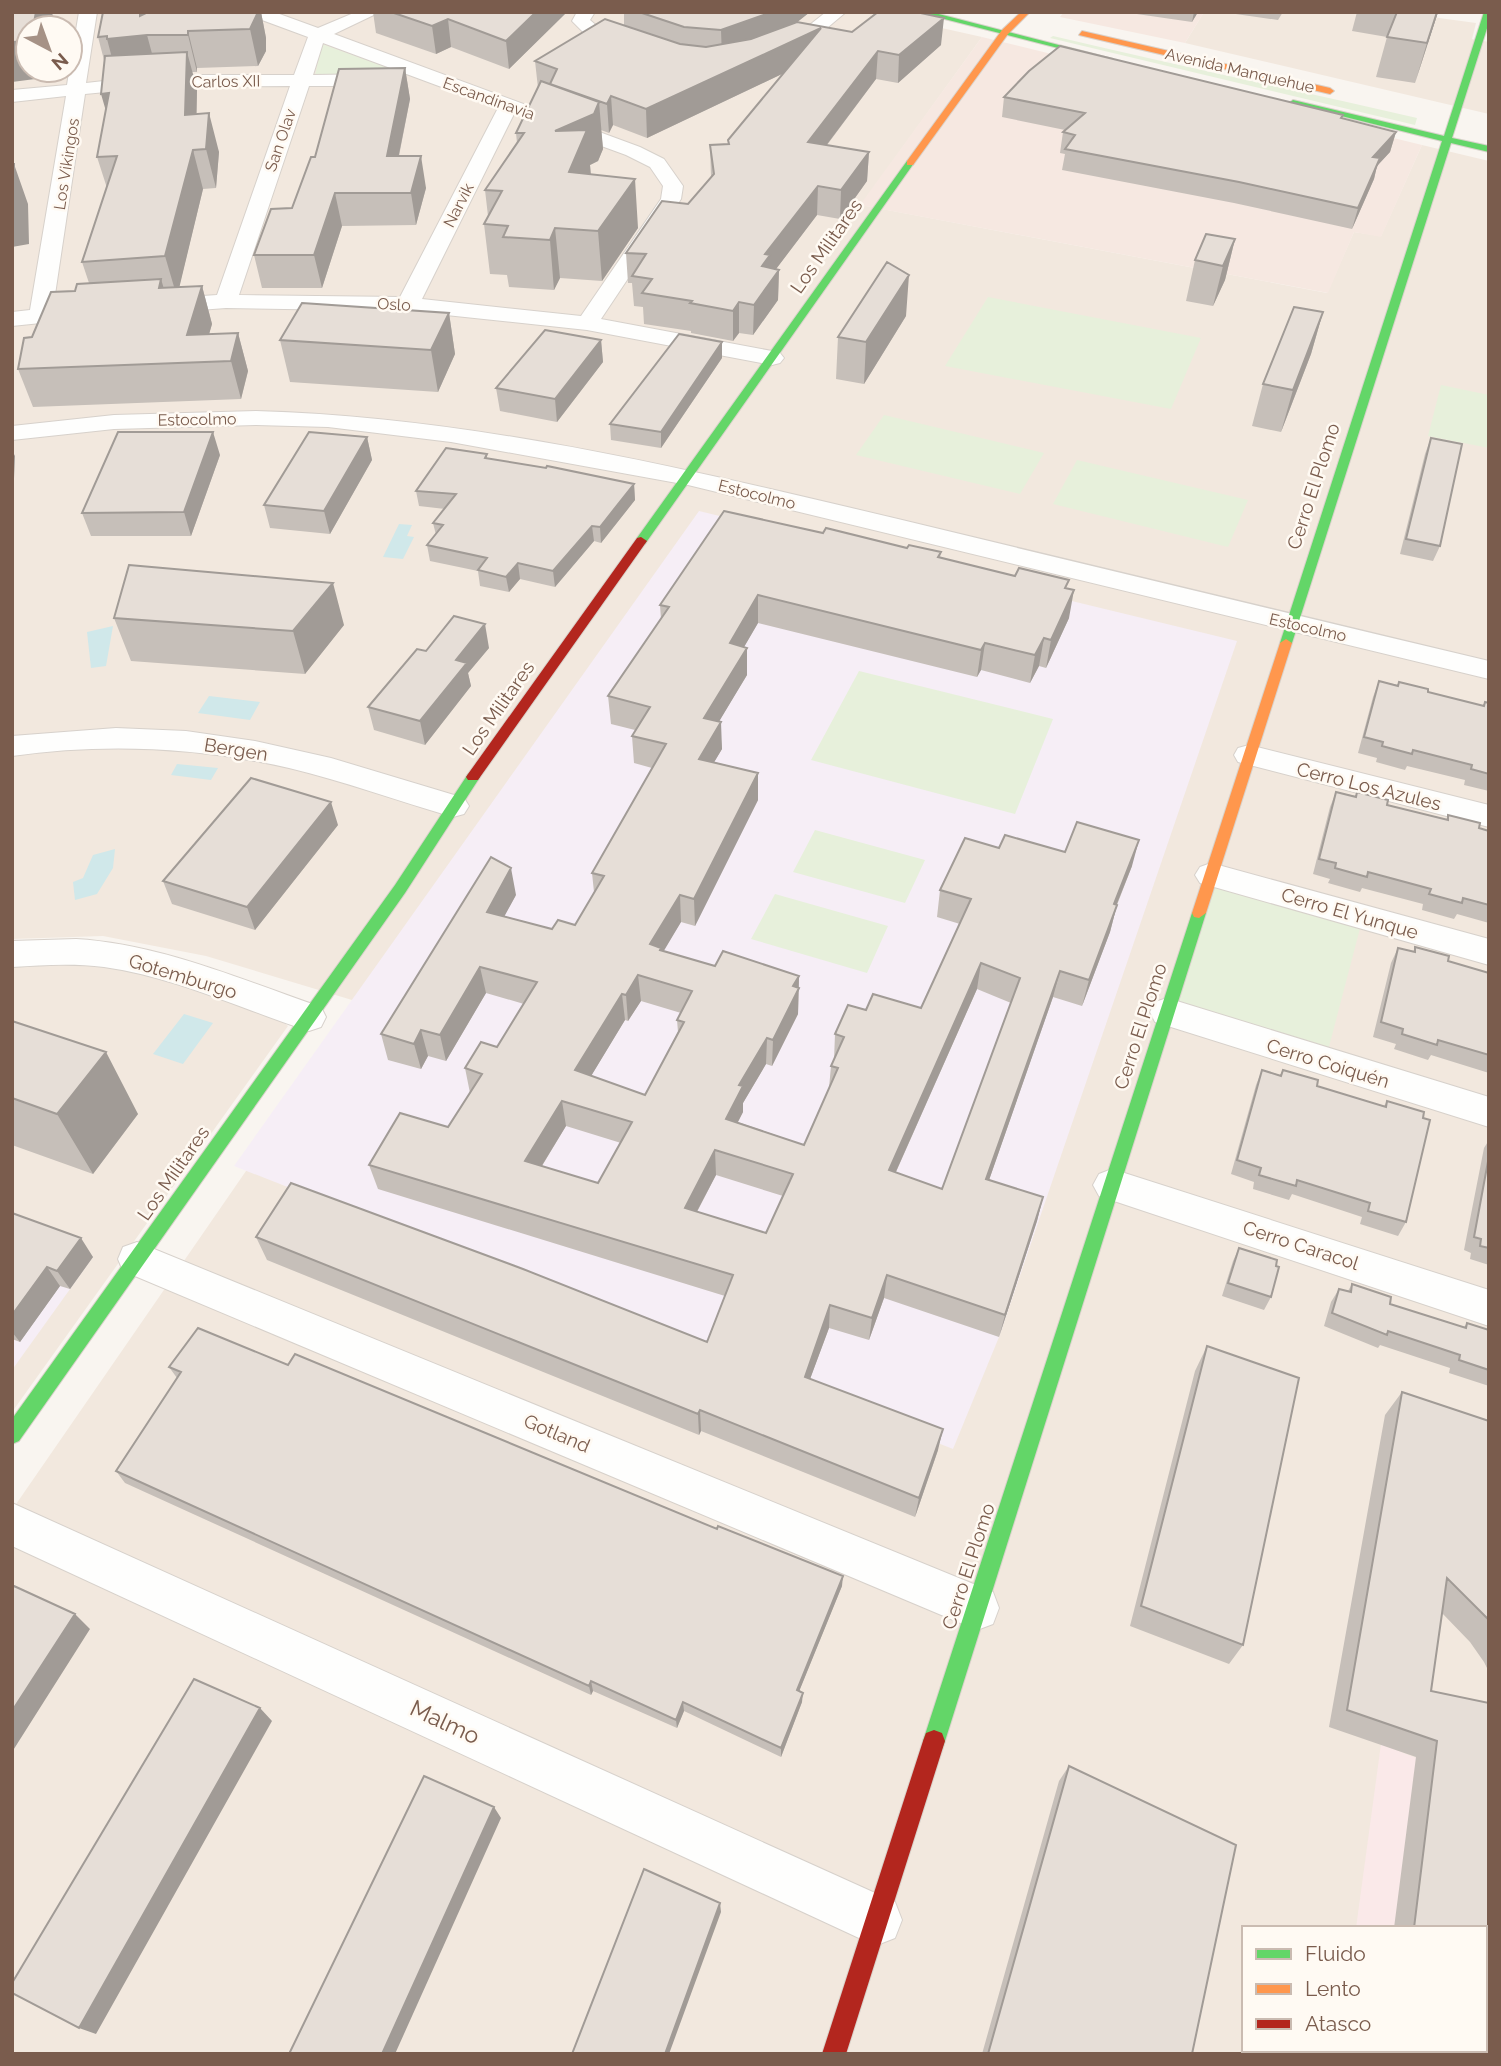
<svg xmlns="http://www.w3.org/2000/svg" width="1501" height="2066" font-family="Raleway,sans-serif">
  <rect width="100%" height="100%" fill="#f9f5f0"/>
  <path fill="#f2e8de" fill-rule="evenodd" d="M12 12H870L982 37 861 205 1327 293 1354 232 1381 236 1422 145 1489 161V2054H12V1510L362 1003 206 956 103 936 12 939ZM28 28H70V70H28ZM1244 1928H1485V2050H1244Z
    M1204 12H1395L1476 23 1472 39 1489 42V114L1185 43Z
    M12 963 113 964 161 976 281 1020 288 1026 12 1412Z"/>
  <path fill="#f6e8e1" d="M1064 12H1204L1185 43 1060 17Z
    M982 37 1422 145 1381 237 1354 232 1328 293 860 205Z"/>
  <path fill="#f6eef6" d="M699 511 1237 641 999 1337 953 1449 234 1166Z
    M12 1227 93 1257 12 1370Z"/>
  <path fill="#fae9e9" d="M1381 1744 1489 1787V2054L1473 2050H1485V1928H1356Z"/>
  <path fill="#e7f0db" d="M1053 36C1174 65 1296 90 1417 118L1415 125 1050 38Z
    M322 44 408 75H315Z
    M988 297 1201 338 1171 409 945 366Z
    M1441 385 1489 395V448L1428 436Z
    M884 415 1044 453 1020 494 856 455Z
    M1077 460 1248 500 1228 547 1053 504Z
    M859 671 1053 719 1015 814 811 760Z
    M815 830 925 860 905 903 793 872Z
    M1211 875 1363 917 1325 1062 1167 1012Z
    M775 894 888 926 867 973 751 939Z"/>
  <path fill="#d0e8ea" d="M399 524 412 525 407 536 414 537 403 559 383 557Z
    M113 626 106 666 91 668 87 632Z
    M209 696 260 702 250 720 198 713Z
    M177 764 218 768 211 780 171 775Z
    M115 849 113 868 97 894 75 900 73 882 83 878 93 855Z
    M184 1014 213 1023 183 1064 153 1054Z"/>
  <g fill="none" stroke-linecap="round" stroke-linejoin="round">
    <g stroke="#d7d1cb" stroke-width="2">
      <path id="street" d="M79 12H97L86 83 157 75H294L308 37 251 16 248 12H274L318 28 356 12H380L334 34 640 147 664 159 683 186 681 199 601 319 772 351 780 353 784 358 780 363 772 365 587 330 408 311 226 308 159 313 151 311 148 306 151 301 159 299 217 295 290 86 157 87 85 94 53 308 89 304 97 306 100 311 97 316 89 318 12 326V312L30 310 66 96 12 102V90L67 85ZM323 43 498 108 400 297 239 295 309 86H383L392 80 383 74 313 75ZM514 114 626 155 650 167 663 186 661 199 581 316 422 299Z
        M577 12H595L590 20 598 27 640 41 643 45 634 50 586 35 572 21Z
        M826 12H846L814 39 777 52 768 47 771 43 802 31Z
        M256 411C473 417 687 469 898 519 1095 567 1292 614 1489 661V679L688 485 451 442 328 427 256 425 114 429 12 440V426L114 415Z
        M116 728 186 731 255 741 331 758 464 798 469 806 464 814 453 817C398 801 344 781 289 768 197 747 105 743 12 756V736Z
        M1249 745 1489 805V827L1238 762 1234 755 1238 748Z
        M1211 863 1489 939V965L1200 883 1195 875 1200 867Z
        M76 939C161 944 242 980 321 1007L326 1017 321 1027 309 1031C241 1009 175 977 104 967 73 963 43 965 12 967V941Z
        M1167 998 1489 1097V1127L1155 1022 1150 1012 1155 1002Z
        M1112 1169 1489 1290V1326L1099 1196 1093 1185 1099 1174Z
        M137 1242 993 1592 999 1608 993 1624 977 1630 123 1271 118 1259 123 1247Z
        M12 1503 895 1902 902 1920 895 1938 877 1945 859 1938 12 1546Z"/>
    </g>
    <g stroke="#d9d2cb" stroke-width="2">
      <path id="fast" d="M917 12H931L1113 59 1109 61Z
        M1484 12H1489V22L1452 138 1489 146V152L1451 143 1292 643 1286 647 1282 646 1280 643 1442 141 1289 103 1293 100 1444 136Z
        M907 161 914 163 645 544H637V538Z
        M473 772 480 777 405 893 19 1441 12 1444V1419L395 885 468 774Z
        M1199 908 1206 913 945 1741 942 1749 934 1752 926 1749 923 1741 1192 913Z"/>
    </g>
    <g stroke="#d9d2cb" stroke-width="2">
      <path id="slow" d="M1021 12H1030L1008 34 913 165H907V161L1002 30Z
        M1082 31 1330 88 1334 91 1330 94 1079 35Z
        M1286 639 1292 643 1206 913 1199 918 1194 917 1192 913 1280 643Z"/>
    </g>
    <g stroke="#d9d2cb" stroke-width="2">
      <path id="jam" d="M641 537 647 541 478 780H468L466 777 468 774 637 538Z
        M934 1730 942 1733 945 1741 846 2054H822L923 1741 926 1733Z"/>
    </g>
    <use href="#street" fill="#fefefd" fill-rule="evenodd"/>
    <use href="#fast" fill="#63d668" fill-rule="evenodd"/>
    <use href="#slow" fill="#ff974d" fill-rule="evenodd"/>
    <use href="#jam" fill="#b3261e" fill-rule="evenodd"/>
  </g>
  <path fill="#c6bfb9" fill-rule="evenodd" d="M261 12 266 38V51L258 66 197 68V72H192L197 89 196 114 219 152 216 188 203 189 179 287 202 286 212 324 209 334 238 333 248 371 241 399 33 407 18 369 32 337 75 291 89 283 82 262 107 188 97 157 106 110 104 60 98 37Z
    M373 12H567L509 69 451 47 436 54 376 33Z
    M624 12H810L797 22 852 32 941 45 898 83 876 79 827 145 869 152 867 181 840 219 817 215 776 269 779 270 778 300 753 335 739 333 733 341 691 333V331L644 324 643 307 634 306 632 283H628L626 253 688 204 711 177 710 145 728 144V140L784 73 647 138 613 125 609 133 601 130 603 149 598 161 590 165 591 175 638 228 602 281 560 278 554 290 509 287 507 275 490 274 484 224 488 216 485 190 517 143 516 133 538 88 535 61 624 25Z
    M1123 12H1198L1192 22Z
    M1222 12H1283L1278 20Z
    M1357 12H1438L1415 83 1376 77 1387 37 1352 31Z
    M405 68 410 99 399 156 426 188 416 225 342 226 322 288H262L254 255 292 208 315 157Z
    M1004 97 1343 115 1342 118 1396 132 1390 152 1377 166 1374 179 1352 229 1234 203 1062 170 1065 154 1060 153 1063 132 1065 130 1002 117Z
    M1235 239 1225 280 1213 306 1186 301 1195 260Z
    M1323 312 1311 354 1281 432 1252 426 1263 384Z
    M449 313 455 354 438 392 290 382 280 340Z
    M906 316 864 384 836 379 838 337Z
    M601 340 603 362 557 422 500 411 496 388Z
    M722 358 661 448 611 440 610 424Z
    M367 437 372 460 330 534 270 528 264 505Z
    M1431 438 1440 546 1433 561 1400 554 1425 454Z
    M487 454V458L634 484 635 500 601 543 594 541 555 587 520 579 509 592 480 586 478 571 430 561 427 545 436 535 433 523 445 509 419 506 416 491Z
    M220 455 191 536H91L82 513Z
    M823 533 907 548 941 552 940 558 1067 589 1069 618 1046 668 1039 666 1030 683 981 670 977 677 758 623 744 647 747 648V675L719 721 722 749 714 762 758 773V800L695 926 681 922 663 951 715 966 799 976 798 1014 772 1066 766 1064 743 1103V1112L738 1122 804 1145 829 1088 831 1066 834 1060 835 1034 866 1010 921 1008 960 924 937 917 940 890 999 848 1065 852 1132 866 1117 905 1110 932 1082 1006 1053 997 989 1180 1043 1197 1037 1221 999 1337 884 1298 869 1340 829 1328 810 1379 938 1450 915 1517 701 1431 699 1435 267 1260 256 1237 707 1342 725 1296 378 1189 369 1165 448 1127 470 1093 465 1068 497 1047 524 1004 486 993 446 1061 428 1056 421 1069 388 1060 381 1034 516 895 504 916 552 929 575 925 594 892 592 873 652 768 634 763 632 736 635 730 611 724 608 696 661 619 660 605ZM977 989 1011 1003 942 1189 896 1172ZM641 1001 681 1013 677 1020 678 1032 645 1095 591 1076 625 1020 628 1021ZM566 1126 621 1143 598 1183 542 1166ZM716 1175 783 1196 766 1233 697 1212Z
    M114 618 344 625 305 674 131 661Z
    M489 648 468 673 471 686 425 745 374 730 368 707 426 651Z
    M1379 681 1398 685 1399 682 1428 692 1483 706 1485 702 1489 703V791L1464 785 1465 780 1407 766 1405 770 1376 762 1377 758 1358 753 1373 697Z
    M1336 792 1356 796 1357 792 1387 805 1446 820 1448 815 1479 828 1489 831V923L1457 914 1454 919 1422 910 1423 904 1362 888 1360 892 1328 883 1330 879 1313 874 1330 807Z
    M338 825 255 930 172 904 163 881Z
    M1415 947 1448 961 1489 973V1073L1431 1055 1428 1060 1394 1049 1396 1044 1373 1037 1391 963 1398 948 1413 952Z
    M12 1021 138 1114 93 1174 12 1145Z
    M1262 1070 1280 1075 1283 1070 1317 1086 1384 1106 1387 1101 1406 1222 1398 1236 1360 1224 1362 1217 1292 1194 1289 1200 1253 1189 1254 1182 1231 1174 1256 1085Z
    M1489 1140V1265L1470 1259 1471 1253 1464 1250 1484 1148Z
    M12 1213 93 1257 70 1289 60 1286 20 1342 12 1339Z
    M1239 1248 1271 1297 1264 1310 1222 1296 1233 1261Z
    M1352 1284 1390 1304 1464 1327 1467 1323 1489 1330V1386L1449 1373 1450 1368 1380 1345 1378 1348 1324 1326 1331 1302 1339 1289 1348 1291Z
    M1207 1346 1243 1645 1229 1664 1130 1626 1195 1371Z
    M288 1365 842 1586 799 1691 802 1702 781 1757 684 1711 677 1728 593 1691 591 1695 125 1483 116 1471 177 1378 169 1367Z
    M1402 1392 1489 1421V1672L1484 1662 1470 1642 1442 1613 1431 1691 1489 1703V2009L1485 2007V1928H1394L1416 1757 1329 1727 1385 1415Z
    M1069 1766 1192 2054H982L1059 1781Z"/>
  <path fill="#a19b96" d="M36 12H52L53 17 51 28H33Z
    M140 12H149L147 35 157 72 117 77 107 39 140 16Z
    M258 12H261L266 38V51L258 66 250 29Z
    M536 12H567L509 69 506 41Z
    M772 12H810L776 39 722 58 721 30Z
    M1194 12H1198L1192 22Z
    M1437 12H1438L1415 83 1427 43Z
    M944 18 941 45 898 83 899 55Z
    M448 19 451 47 436 54 432 26Z
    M821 28 820 56 647 138 646 109Z
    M188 31 197 68V72L188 35Z
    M28 41V70H44L43 78 12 82V42Z
    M878 51 876 79 807 171 808 142Z
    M187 52 197 89 196 150 185 115Z
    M405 68 410 99 392 189 387 156Z
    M109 93 112 132 101 94Z
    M611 96 613 125 609 133 607 104Z
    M599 102 603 149 598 161 590 165 591 178 569 175 555 131Z
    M209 113 219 152 216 188 206 149Z
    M1396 132 1390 152 1377 166 1374 179 1352 229 1373 157Z
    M193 150 203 189 177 297 165 256Z
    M869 152 867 181 840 219 841 190Z
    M421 156 426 188 416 225 411 193Z
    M14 164 28 204 29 244 12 247V204Z
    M635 179 638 228 602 281 598 231Z
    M818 186 817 215 770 277 779 270 778 300 753 335 754 305 765 254Z
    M335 193 342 226 322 288 314 255Z
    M555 228 560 278 554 290 550 240Z
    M1235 239 1225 280 1213 306 1223 266Z
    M909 275 906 316 864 384 866 342Z
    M161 279 172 316 159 288Z
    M202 286 212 324 201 362 187 335Z
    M739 302V333L733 341V311Z
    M1323 312 1311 354 1281 432 1293 390Z
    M449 313 455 354 438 392 431 350Z
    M238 333 248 371 241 399 231 361Z
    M601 340 603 362 557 422 555 399Z
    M722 342V358L661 448V432Z
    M213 432 220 455 191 536 184 512Z
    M367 437 372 460 330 534 324 511Z
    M12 450 15 456 12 523Z
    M634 484 635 500 601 543 600 527Z
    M592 526 594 541 555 587 553 571Z
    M518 563 520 579 509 592 506 577Z
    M333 583 344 625 305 674 293 631Z
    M1074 590 1069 618 1046 668 1051 640Z
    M758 595V623L730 671V643Z
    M485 624 489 648 468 673 471 686 425 745 420 721 456 660Z
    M1044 638 1039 666 1030 683 1035 655Z
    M985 643 981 670 977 677 981 650Z
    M747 648V675L705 745 704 718Z
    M721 722 722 749 700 786 699 759Z
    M758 773V800L695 926 694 899Z
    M331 802 338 825 255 930 247 907Z
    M1139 840 1132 866 1106 931 1114 904Z
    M511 868 516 895 492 939 487 912Z
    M680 895 681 922 662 954 650 944Z
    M1117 905 1110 932 1082 1006 1089 980Z
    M981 963 977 989 886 1194 889 1170Z
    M480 967 486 993 446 1061 440 1035Z
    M1060 971 1053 997 981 1203 986 1179Z
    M638 975 641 1001 628 1021 626 995Z
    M799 976 798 1014 772 1066 773 1040 793 986Z
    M622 994 625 1020 579 1096 575 1070Z
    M421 1030 428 1056 421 1069 414 1044Z
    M767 1038 766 1064 743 1103V1112L727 1143 726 1119 739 1085Z
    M106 1052 138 1114 93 1174 57 1114Z
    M562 1101 566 1126 530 1185 525 1161Z
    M715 1150 716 1175 686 1232 685 1208Z
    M1043 1197 1037 1221 999 1337 1005 1315Z
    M81 1238 93 1257 70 1289 57 1271Z
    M47 1267 60 1286 20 1342 12 1332V1315Z
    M887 1275 884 1298 869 1340 872 1318Z
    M830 1305 829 1328 803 1398 805 1377Z
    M700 1410 701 1431 699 1435 698 1414Z
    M943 1429 938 1450 915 1517 919 1498Z
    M843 1576 842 1586 796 1699 797 1690Z
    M75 1614 90 1629 12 1752V1711Z
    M591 1681 593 1691 591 1695 589 1686Z
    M803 1693 802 1702 781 1757V1748Z
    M683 1702 684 1711 677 1728 676 1720Z
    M260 1708 272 1721 96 2034 79 2028Z
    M494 1807 501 1818 395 2054H382Z
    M720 1903 721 1912 669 2054H665Z"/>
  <path fill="#e6ded7" stroke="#a19b96" stroke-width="2" fill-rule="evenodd" d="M12 12H36L33 28H28V41L12 42Z
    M103 12H140V16L148 12H258L250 29 188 31V35H147L107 39V36L98 37Z
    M391 12H536L506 41 448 19 432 26Z
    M639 12H772L721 30 684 27Z
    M878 12H916L944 18 899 55 878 51 808 142 869 152 841 190 818 186 765 254 770 255 762 266 779 270 754 305 739 302 733 311 690 303 692 301 642 293 652 279 632 276 646 254 626 253 662 201 688 204 714 174 710 145 729 144 728 140 821 28 646 109 611 96 607 104 550 84 557 69 535 61 605 19 680 44 706 47 751 39 797 22 852 32Z
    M1397 12H1437L1427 43 1387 37Z
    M1060 46 1343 115 1341 118 1396 132 1373 157 1380 158 1358 208 1239 182 1065 149 1075 135 1063 132 1085 113 1004 97 1029 71Z
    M187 52 185 115 209 113 206 149 193 150 165 256 82 262 117 156 97 157 109 93 101 94 105 56Z
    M405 68 387 156H421L411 193H335L314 255H254L271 209 292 208 311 157H315L339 69Z
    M541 81 599 102 594 114 555 131 587 130 569 172 635 179 598 231 555 228 550 240 503 237 508 226 484 224 502 191 485 190 524 133H516Z
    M12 164H14V204H12Z
    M1206 234 1235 239 1223 266 1195 260Z
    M887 262 909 275 866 342 838 337Z
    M161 279 159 288 202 286 187 335 238 333 231 361 18 369 24 338 32 337 51 292 75 291 77 284Z
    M302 303 449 313 431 350 280 340Z
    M1294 307 1323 312 1293 390 1263 384Z
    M545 330 601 340 555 399 496 388Z
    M679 334 722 342 661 432 610 424Z
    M118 432H213L184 512 82 513Z
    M309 432 367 437 324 511 264 505Z
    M1431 438 1462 444 1440 546 1406 539Z
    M446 448 487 454 485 458 546 468 547 466 634 484 600 527 592 526 553 571 518 563 506 577 478 570 487 558 427 545 443 525 433 523 456 494 416 491Z
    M724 511 823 533 826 528 907 548 909 545 941 552 938 557 1015 576 1019 568 1069 580 1065 588 1074 590 1051 640 1044 638 1035 655 985 643 981 650 758 595 730 643 747 648 704 718 721 722 699 759 758 773 694 899 680 895 650 944 661 948 660 950 715 966 723 951 799 976 793 986 799 988 773 1040 767 1038 739 1085 743 1086 726 1119 804 1145 838 1068 831 1066 844 1037 835 1034 848 1005 866 1010 873 994 921 1008 971 899 940 890 965 838 999 848 1005 835 1065 852 1077 822 1139 840 1114 904 1117 905 1089 980 1060 971 986 1179 1043 1197 1005 1315 887 1275 872 1318 830 1305 805 1377 943 1429 919 1498 700 1410 698 1414 256 1237 291 1183 523 1269 707 1342 733 1275 369 1165 400 1113 448 1127 482 1074 465 1068 481 1042 497 1047 537 982 480 967 440 1035 421 1030 414 1044 381 1034 491 857 511 868 487 912 552 929 558 920 575 925 604 876 592 873 666 744 632 736 650 707 608 696 669 607 660 605ZM981 963 1020 978 942 1189 889 1170ZM638 975 692 991 677 1020 684 1022 645 1095 575 1070 622 994 626 995ZM562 1101 632 1122 598 1183 525 1161ZM715 1150 793 1174 766 1233 685 1208Z
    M129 565 333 583 293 631 114 618Z
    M454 616 485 624 456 660 467 663 420 721 368 707 417 649 426 651Z
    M1379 681 1398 686 1399 682 1428 689V692L1484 706 1485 702 1489 703V774L1471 769 1472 765 1413 750 1412 754 1382 746 1383 742 1364 737Z
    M251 778 331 802 247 907 163 881Z
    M1336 792 1356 797 1357 792 1388 800 1387 805 1448 820V815L1480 823 1479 828 1489 831V905L1463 898 1462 903 1429 894 1431 889 1368 872 1367 877 1335 868 1336 863 1319 859Z
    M1415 947 1449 956 1448 961 1489 973V1055L1438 1040 1437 1045 1402 1034 1403 1029 1381 1022 1398 948 1415 952Z
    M12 1021 106 1052 57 1114 12 1098Z
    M1262 1070 1281 1076 1283 1070 1318 1080 1317 1086 1386 1107 1387 1101 1424 1112 1423 1118 1430 1120 1406 1222 1368 1211 1370 1203 1297 1180 1296 1186 1259 1175 1261 1168 1237 1160Z
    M1489 1156V1248L1480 1246 1481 1239 1474 1237Z
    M12 1213 81 1238 57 1271 47 1267 12 1315Z
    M1239 1248 1277 1260 1276 1266 1279 1267 1271 1297 1228 1283Z
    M1352 1284 1391 1297 1390 1304 1466 1328 1467 1323 1489 1330V1370L1459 1360 1460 1355 1388 1331 1387 1335 1332 1313 1339 1289 1351 1292Z
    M198 1328 288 1365 295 1354 717 1529 718 1526 843 1576 797 1690 803 1693 781 1748 683 1702 676 1720 591 1681 589 1686 116 1471 181 1372 169 1367Z
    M1207 1346 1299 1378 1243 1645 1141 1606Z
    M1402 1392 1489 1421V1620L1447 1578 1431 1691 1489 1703V1989L1485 1987V1928H1414L1437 1741 1347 1710Z
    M14 1586 75 1614 12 1711V1589Z
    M194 1679 260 1708 79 2028 12 1993V1983Z
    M1069 1766 1236 1845 1192 2054H988Z
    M424 1776 494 1807 382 2054H289Z
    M644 1869 720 1903 665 2054H572Z"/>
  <g text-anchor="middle" stroke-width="5" stroke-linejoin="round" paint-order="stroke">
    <g font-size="16" fill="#7a5c4d" stroke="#fffaf3">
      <text transform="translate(1240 70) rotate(13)" y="6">Avenida Manquehue</text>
      <text transform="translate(226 81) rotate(-1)" y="6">Carlos XII</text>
      <text transform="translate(489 98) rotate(20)" y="6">Escandinavia</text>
      <text transform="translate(280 140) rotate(-71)" y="6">San Olav</text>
      <text transform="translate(66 164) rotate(-81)" y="6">Los Vikingos</text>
      <text transform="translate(458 205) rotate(-63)" y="6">Narvik</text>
      <text transform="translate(394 304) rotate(3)" y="6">Oslo</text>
      <text transform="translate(197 419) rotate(-1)" y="6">Estocolmo</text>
      <text transform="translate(757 494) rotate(14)" y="6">Estocolmo</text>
      <text transform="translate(1308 627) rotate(13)" y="6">Estocolmo</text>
    </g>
    <g font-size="19" fill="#7a5c4d" stroke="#fffaf3">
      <text transform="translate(826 246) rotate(-55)" y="7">Los Militares</text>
      <text transform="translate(1313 486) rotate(-72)" y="7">Cerro El Plomo</text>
      <text transform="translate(498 708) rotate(-55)" y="7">Los Militares</text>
      <text transform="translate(236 749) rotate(9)" y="7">Bergen</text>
      <text transform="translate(1369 786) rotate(14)" y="7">Cerro Los Azules</text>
      <text transform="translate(1350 913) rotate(16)" y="7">Cerro El Yunque</text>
      <text transform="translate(183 976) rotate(17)" y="7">Gotemburgo</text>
      <text transform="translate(1140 1026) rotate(-72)" y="7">Cerro El Plomo</text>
      <text transform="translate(1328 1063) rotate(17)" y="7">Cerro Coiquén</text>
      <text transform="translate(173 1173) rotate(-55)" y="7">Los Militares</text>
      <text transform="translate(1301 1245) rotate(18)" y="7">Cerro Caracol</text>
      <text transform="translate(557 1433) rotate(23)" y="7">Gotland</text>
      <text transform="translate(968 1566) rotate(-72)" y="7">Cerro El Plomo</text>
    </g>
    <g font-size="23" fill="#7a5c4d" stroke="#fffaf3">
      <text transform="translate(445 1722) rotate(25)" y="8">Malmo</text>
    </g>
  </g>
  <rect width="1501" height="2066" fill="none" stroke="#7a5c4d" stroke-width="28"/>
  <rect x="1242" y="1926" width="245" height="126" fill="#fffaf3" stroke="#cabbb1" stroke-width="2"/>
  <rect x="1256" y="1949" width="35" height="10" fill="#63d668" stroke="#cabbb1" stroke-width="2"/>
  <text x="1305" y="1961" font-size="21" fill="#7a5c4d">Fluido</text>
  <rect x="1256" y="1984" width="35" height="10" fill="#ff974d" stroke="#cabbb1" stroke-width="2"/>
  <text x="1305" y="1996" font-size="21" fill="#7a5c4d">Lento</text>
  <rect x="1256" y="2019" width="35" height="10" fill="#b3261e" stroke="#cabbb1" stroke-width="2"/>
  <text x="1305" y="2031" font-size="21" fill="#7a5c4d">Atasco</text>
  <g transform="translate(49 49) rotate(139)"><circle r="33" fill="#fffaf3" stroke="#cabbb1" stroke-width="2"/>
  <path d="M0-5L12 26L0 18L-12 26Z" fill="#a69286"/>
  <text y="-10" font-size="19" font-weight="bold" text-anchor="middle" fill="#7a5c4d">N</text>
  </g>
</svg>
